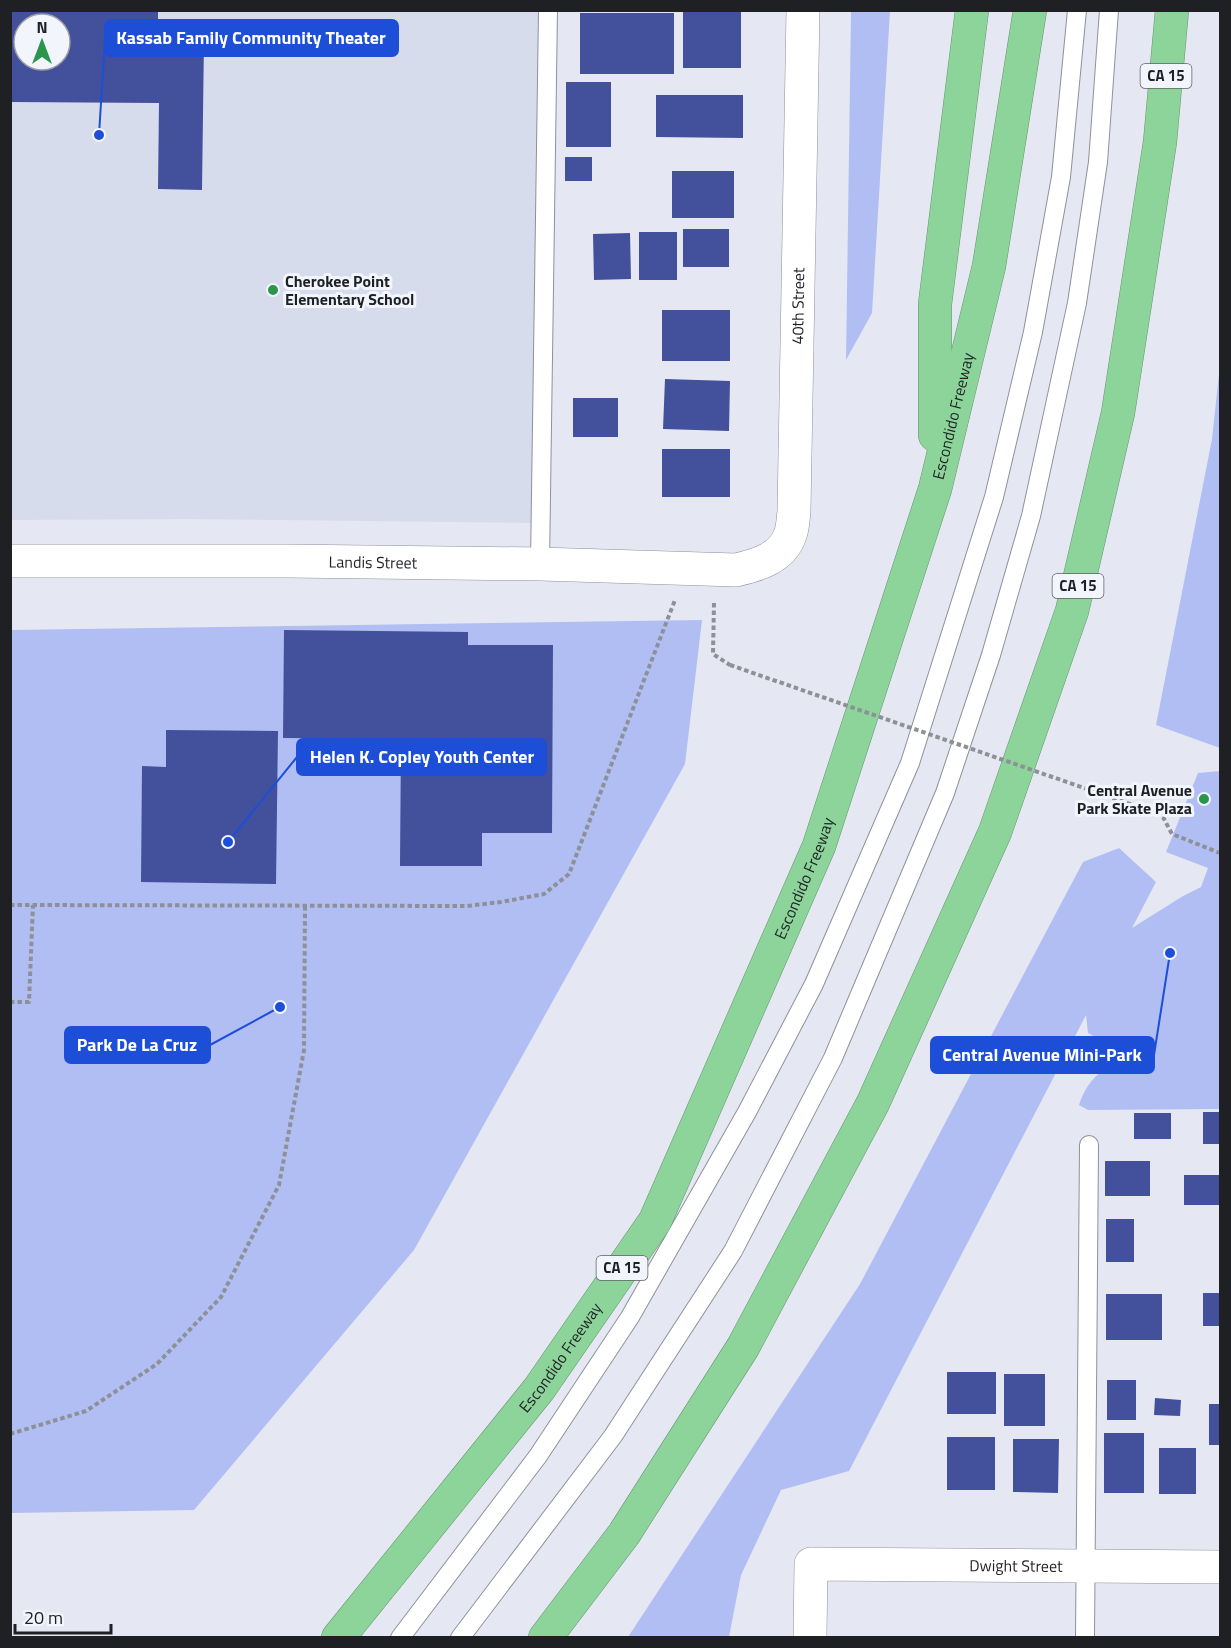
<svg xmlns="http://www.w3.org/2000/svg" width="1231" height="1648" font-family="'Titillium Web',sans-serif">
  <rect width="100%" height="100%" fill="#e5e8f2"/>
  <path fill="#d7dced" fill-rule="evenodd" d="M11 11H540L534 523 186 519 11 520ZM24 24H60V60H24Z"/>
  <path fill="#b1bef4" d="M851 11H890L872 313 846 360Z
    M1220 365V748L1156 725 1212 439Z
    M702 620 685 764 414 1250 194 1510 11 1513 10 630Z
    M1220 771V1109L1088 1110 1079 1105C1084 1088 1095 1073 1112 1065 1119 1061 1124 1061 1129 1055L1126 1048 1114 1047 1088 1033 1086 1015 849 1471 781 1490 741 1575 729 1637H628L860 1284 1083 862 1119 848 1156 882 1132 928 1183 896 1201 887 1208 868 1166 852 1198 773Z"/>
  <path fill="#43509b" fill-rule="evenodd" d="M10 10H158V38H204L202 190 158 189 159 103 10 102ZM24 24H60V60H24Z
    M683 10H741V68H683Z
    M580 13H674V74H580Z
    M566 82H611V147H566Z
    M656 95H743V138L656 137Z
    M565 157H592V181H565Z
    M672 171H734V218H672Z
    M683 229H729V267H683Z
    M639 232H677V280H639Z
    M630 233 631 279 594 280 593 234Z
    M662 310H730V361H662Z
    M665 379 730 381 729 431 663 429Z
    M573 398H618V437H573Z
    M662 449H730V497H662Z
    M284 630 468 632V645H553L552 833H482V866H400L401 739 283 738Z
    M166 730 278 731 276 884 141 882 142 766 166 767Z
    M1203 1112H1220V1144H1203Z
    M1134 1113H1171V1139H1134Z
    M1105 1161H1150V1196H1105Z
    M1184 1175H1220V1205H1184Z
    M1106 1219H1134V1262H1106Z
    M1203 1293H1220V1326H1203Z
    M1106 1294H1162V1340H1106Z
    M947 1372H996V1414H947Z
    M1004 1374H1045V1426H1004Z
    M1107 1380H1136V1420H1107Z
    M1155 1398 1181 1400 1180 1416 1154 1415Z
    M1209 1404H1220V1445H1209Z
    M1104 1433H1144V1493H1104Z
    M947 1437H995V1490H947Z
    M1013 1439H1059L1058 1493 1013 1492Z
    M1159 1448H1196V1494H1159Z"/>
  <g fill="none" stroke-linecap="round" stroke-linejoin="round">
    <g stroke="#8e919a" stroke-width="20">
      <path id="service" d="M540 564 548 10
        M400 1638 538 1456 630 1317 747 1112 814 984 910 763 994 497 1033 332 1061 177 1077 10
        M460 1638 613 1436 733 1251 833 1058 945 793 991 655 1031 516 1077 303 1098 162 1109 10
        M1085 1638 1089 1145"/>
    </g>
    <g stroke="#8e919a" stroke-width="34">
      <g id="minor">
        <path id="s1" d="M10 561H287L540 564 736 570C758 565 782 558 790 535 793 528 793 519 794 511L803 10"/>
        <path id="s2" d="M810 1638 811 1564 1220 1567"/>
      </g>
    </g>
    <g stroke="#669571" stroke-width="34">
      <g id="motorway">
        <path d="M935 435V304L972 10"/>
        <path id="s3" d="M338 1638 539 1389 655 1221 819 846 935 489 989 266 1030 10"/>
        <path d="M545 1638 624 1534 743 1347 873 1103 995 832 1072 611 1118 413 1160 142 1172 10"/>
      </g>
    </g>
    <path stroke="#8e9098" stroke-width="4" stroke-dasharray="4.5 3" stroke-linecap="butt" d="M714 603 713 654 730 665
      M1156 813 1163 817 1172 834 1220 853
      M10 905 467 906 501 902 544 894 569 874 675 600
      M10 1002H29L33 905
      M10 1434 86 1411 157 1364 221 1297 279 1185 304 1050 305 906"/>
    <use href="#service" stroke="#fff" stroke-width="18"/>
    <use href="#minor" stroke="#fff" stroke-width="33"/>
    <use href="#motorway" stroke="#8cd49a" stroke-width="33"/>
    <path stroke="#8e9098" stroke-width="4" stroke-dasharray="4.5 3" stroke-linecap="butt" d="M730 665 1156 813"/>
  </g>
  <g fill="#2c954c" stroke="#f3f5fd" stroke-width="2">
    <circle cx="273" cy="290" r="6"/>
    <circle cx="1204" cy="799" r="6"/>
  </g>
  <g text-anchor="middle" stroke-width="6" stroke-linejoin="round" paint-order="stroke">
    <g fill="#f3f5fd" stroke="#5f6065" stroke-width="1.5">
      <rect x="1140.5" y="64" width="51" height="24" rx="4.5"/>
      <rect x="1052.5" y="574" width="51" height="24" rx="4.5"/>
      <rect x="596.5" y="1256" width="51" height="24" rx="4.5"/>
    </g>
    <g font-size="15" font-weight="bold" fill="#1f2024">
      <text x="1166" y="81">CA 15</text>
      <text x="1078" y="591">CA 15</text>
      <text x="622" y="1273">CA 15</text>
    </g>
    <g font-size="16" font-weight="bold" fill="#1f2024" stroke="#f3f5fd" text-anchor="start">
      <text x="285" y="287">Cherokee Point<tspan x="285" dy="18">Elementary School</tspan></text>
      <text x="1192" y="796" text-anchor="end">Central Avenue<tspan x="1192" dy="18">Park Skate Plaza</tspan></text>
    </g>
    <g font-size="16" fill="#1f2024" stroke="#f3f5fd">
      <text dy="6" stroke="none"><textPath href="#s1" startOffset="1023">40th Street</textPath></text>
      <text dy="6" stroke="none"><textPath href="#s3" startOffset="1384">Escondido Freeway</textPath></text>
      <text dy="6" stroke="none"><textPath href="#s1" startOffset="363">Landis Street</textPath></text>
      <text dy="6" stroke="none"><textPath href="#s3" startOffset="898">Escondido Freeway</textPath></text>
      <text dy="6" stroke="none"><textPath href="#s3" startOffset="358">Escondido Freeway</textPath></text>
      <text dy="6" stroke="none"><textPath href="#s2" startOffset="279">Dwight Street</textPath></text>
    </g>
  </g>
  <path fill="none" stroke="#1d4ed8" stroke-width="2" d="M99 135L105 38M228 842L297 757M280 1007L210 1045M1170 953L1154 1055"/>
  <g fill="#1d4ed8" stroke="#f3f5fd" stroke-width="2">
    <circle cx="99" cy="135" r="6"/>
    <circle cx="228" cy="842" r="6"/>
    <circle cx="280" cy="1007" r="6"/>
    <circle cx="1170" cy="953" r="6"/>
  </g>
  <g fill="#1d4ed8" stroke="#1d4ed8" stroke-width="2">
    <rect x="105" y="20" width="293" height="36" rx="6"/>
    <rect x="297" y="739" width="249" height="36" rx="6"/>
    <rect x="65" y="1027" width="145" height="36" rx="6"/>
    <rect x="931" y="1037" width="223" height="36" rx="6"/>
  </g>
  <g font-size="18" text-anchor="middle" font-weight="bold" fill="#fff">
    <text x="251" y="44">Kassab Family Community Theater</text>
    <text x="422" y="763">Helen K. Copley Youth Center</text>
    <text x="137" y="1051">Park De La Cruz</text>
    <text x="1042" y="1061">Central Avenue Mini-Park</text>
  </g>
  <rect width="1231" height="1648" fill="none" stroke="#1f2024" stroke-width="24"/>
  <g transform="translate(42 42)"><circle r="28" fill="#f3f5fd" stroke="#9ea0a6" stroke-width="1.5"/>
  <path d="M0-4.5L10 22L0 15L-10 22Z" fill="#2c954c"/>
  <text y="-9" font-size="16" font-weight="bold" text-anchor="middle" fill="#1f2024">N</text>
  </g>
  <path d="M15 1624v9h96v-9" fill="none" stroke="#1f2024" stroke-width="3"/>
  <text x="24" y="1624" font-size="18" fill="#1f2024" stroke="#f3f5fd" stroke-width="4.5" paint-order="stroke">20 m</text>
</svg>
